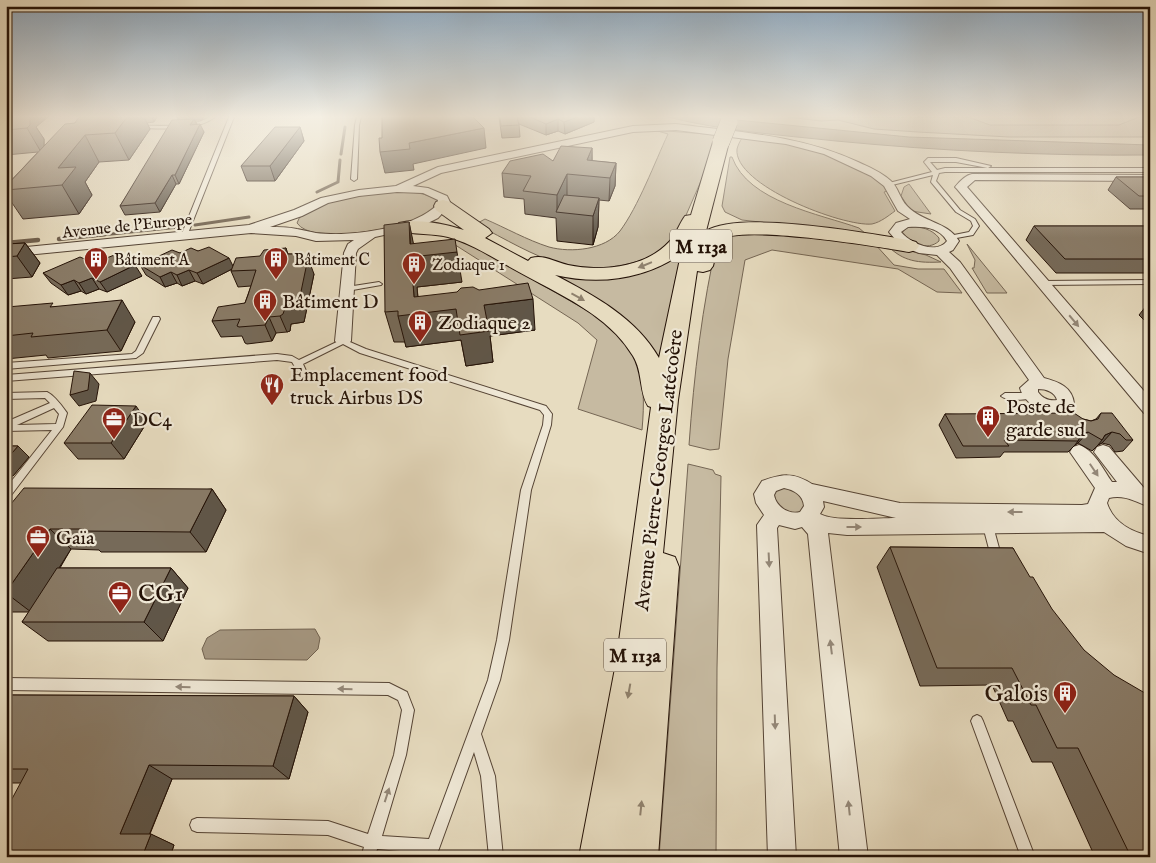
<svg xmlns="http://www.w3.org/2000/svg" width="1156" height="863" font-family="'IM FELL English',serif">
  <rect width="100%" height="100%" fill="#e7dcc0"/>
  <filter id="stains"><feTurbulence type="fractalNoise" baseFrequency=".004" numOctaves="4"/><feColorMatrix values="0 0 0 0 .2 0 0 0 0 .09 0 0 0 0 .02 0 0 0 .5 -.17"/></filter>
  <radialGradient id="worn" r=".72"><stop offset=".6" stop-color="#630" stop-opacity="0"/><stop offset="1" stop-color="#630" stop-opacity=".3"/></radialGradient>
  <path fill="#c6baa1" stroke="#756654" d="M788 117H968L990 125H1119L1139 117H1150V137H1009L918 132 874 129 838 120 821 121Z
    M654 130 719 135 711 158 680 229C675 238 668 245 660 251 637 267 589 272 563 265 533 256 505 239 476 224L485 219C506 228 527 240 549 247 571 253 605 250 620 231 638 207 655 162 668 134Z
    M742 138C757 140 773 140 788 143 817 149 870 166 888 191L884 192 895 211C888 216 881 222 872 224 843 227 733 185 737 149 738 145 740 141 742 138Z
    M730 157H732C748 202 820 214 859 228L866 234 742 220 725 212 722 206Z
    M909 184 931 214 911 211 901 196 904 187Z
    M402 192C414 192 426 193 437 200L436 208C431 211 425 216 420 219 398 228 312 246 297 223 304 198 380 193 402 192Z
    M909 227C920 226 932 229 939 238V241C927 252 911 242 902 233L905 229Z
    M731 231 874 243 894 265 918 269H944L962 293 937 292 898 269 772 250 745 260 728 359 719 449 710 450 689 445C694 375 702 306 718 237Z
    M455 237 467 242 595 315C640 350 647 375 642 430L578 409 597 340 578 323 449 241Z
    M967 244 1007 293H987L972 268H974L975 260Z
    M887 245 926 255 941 262C919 263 903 262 887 245Z
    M679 255 682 259 675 281 660 362 535 265 581 276Z
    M688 464 713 470 715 474 721 476 717 668 716 857H659Z
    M781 488 791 489 804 499C805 521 787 512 775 505L774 493Z"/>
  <path fill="#a59781" stroke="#716250" d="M668 117H706L909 137 1150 145V155C1045 156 940 151 836 141 780 135 723 131 668 117Z
    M315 629 320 638 318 649 307 660 205 659 202 649 207 638 220 630Z"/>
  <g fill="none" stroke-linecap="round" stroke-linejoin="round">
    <path stroke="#716250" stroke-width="3" d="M341 154 345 127
      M317 192 338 182 340 160
      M195 225 249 217
      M92 236 179 227"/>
    <path stroke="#716250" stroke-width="4.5" d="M59 239 105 234
      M6 243 38 240"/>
    <g stroke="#554435" stroke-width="2">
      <path id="service" d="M209 117H215C196 132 160 128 137 128L135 127 137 126C157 125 192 129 209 117Z
        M229 117H234L187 236 182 237 181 236Z
        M357 117H361L359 125 357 179 354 181 351 179 355 125Z
        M928 158H956L991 166 988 168 956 162H930L937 170 945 168H1150V172H945L939 173 936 181 960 210 975 219 979 226 973 235 951 239 948 237 949 236 969 232 973 226 971 221 956 212 931 182 933 175 888 186 885 184 932 172 924 162Z
        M1150 280V284L1043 285 1040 283 1043 281Z
        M379 282 382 284 381 285 347 291 344 289 347 287Z
        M153 317H159L160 319 143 353 136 358 6 369V363L132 354 136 351Z
        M343 339 366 349 546 406 552 414 551 425 531 490 509 640 500 680 481 734 495 776 503 857H489L481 776 474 752 436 857H422L424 853 377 849 375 857H361L364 847 328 835 197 832 192 830 190 825 192 820 197 818 328 821 368 834 394 755 402 710 398 700 388 695 6 690V678L389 683 407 692 414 710 406 755 382 836 429 839 488 680 497 640 521 490 543 425 544 415 540 410 360 353 343 344 303 364 307 373 319 377 320 379 316 382 301 377 292 362 277 360 6 381V375L277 354 292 356 299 360Z
        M47 392C55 396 62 406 67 413L63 427 9 498 6 499V488L52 430 6 431V422L50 403 45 398 6 399V393ZM54 408 59 414 56 424 17 425Z
        M1005 393H1031L1035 396C1029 401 1007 401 1001 396Z
        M988 522 992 523 993 526 999 548 1003 556 1002 559 998 560 994 559 989 549 983 526 984 523Z
        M977 715 981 717 983 721 1035 857H1021L971 721 973 717Z"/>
    </g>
    <g stroke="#554435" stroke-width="2">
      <path id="minor" d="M676 124C738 132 800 135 858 162 869 167 881 172 891 181 898 187 900 199 907 206 923 223 947 221 959 241L953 250 949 252 960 262 1044 378C1059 382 1072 387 1074 403 1062 424 1026 410 1020 388L1029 380 950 268 937 255 919 253 901 246 889 232 896 223 910 219 898 211 884 186 871 176 824 154 786 144 676 130 633 132 441 173 413 186 428 188 447 196 450 202 449 206 438 218 420 227 375 237 358 249 356 253 351 341 348 344H338L335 341 344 253 348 244 354 240 316 241 296 236 251 233 6 257V249L249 225 294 210 321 198 359 190 396 186 438 167 633 126ZM397 192 423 193 438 200 437 205C413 229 350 237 316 233 310 232 303 230 297 229 288 227 279 227 270 227L302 216 328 203 359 196ZM908 227C923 226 939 227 947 241 936 255 910 243 901 232ZM1038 389C1046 389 1055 392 1057 400 1049 401 1043 399 1038 392Z
        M972 174 1150 175V181L975 180 967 187 1150 398V415L1144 413 957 189 955 187C959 182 966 175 972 174Z
        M1079 445C1094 450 1103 469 1112 482H1117L1094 452 1097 447 1103 445 1109 447 1144 488 1150 490V507C1136 502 1124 494 1109 498L1107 503C1113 522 1131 532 1150 536V554L1126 546 1104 532 847 535 828 533 868 857H840L808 534 802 527 795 529 779 525 777 528 796 857H768L757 525 764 515 756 503 754 494 762 481C782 474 793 472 812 484L900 503 1082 505 1088 504 1095 488 1070 452 1073 447ZM784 488C794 490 803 495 804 506L800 512C788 515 776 506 774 495L776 491ZM823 501 896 518C878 518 834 522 820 514L824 507Z"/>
    </g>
    <g stroke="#241207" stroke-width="2">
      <path id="primary" d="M721 137 727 139 729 142 706 231C740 210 867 233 909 240L916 242 919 246 916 250 909 252C880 247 736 223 719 241L713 266 710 270 703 272 697 271 678 400 663 553 675 557 679 567 658 857H579L616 663 651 407 648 406C639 392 643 372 633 356 608 314 558 294 517 271 495 259 473 244 448 237 432 233 415 235 399 231L396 227 399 223C419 218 445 224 464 230L436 210 434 206 436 202 443 200 450 202 489 229 492 233 485 238 528 261 531 258C544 254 555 262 568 265 600 272 645 268 669 242 676 235 679 224 685 216L691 215 713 142 715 139ZM681 254 659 358C636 318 595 296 555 275 598 285 644 280 681 254Z"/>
    </g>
    <use href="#service" fill="#efe8d6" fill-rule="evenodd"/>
    <use href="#minor" fill="#efe8d6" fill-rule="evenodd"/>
    <use href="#primary" fill="#e7dcc0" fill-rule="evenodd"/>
    <g stroke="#241207" stroke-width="18" stroke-linecap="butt">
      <path id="primary-bridge" d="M721 142 729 122"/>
    </g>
    <use href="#primary-bridge" stroke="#e7dcc0" stroke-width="17"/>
  </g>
  <path fill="#766a59" stroke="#241207" d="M6 117 36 127 44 139V146L75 123 79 117H157L154 122 147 123 150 129 129 160 99 162 85 182 92 195 79 214 23 219 6 194V186L38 152 6 155Z
    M177 117H204L202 120H195L197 124 204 132 179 184H176L160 212 125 215 120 206 178 119Z
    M499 117H594V122L565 134 558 131 546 135 519 124 520 137 502 138Z
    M300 127 304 141 275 181H247L241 166Z
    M592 148V161L616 163 615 186 609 201 599 200 598 227 593 245 557 241 556 218 525 214 524 199 504 197 502 173 553 161Z
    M1116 177H1150V209H1130L1108 190Z
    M409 222 413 244 462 282 417 287 418 297 535 330 490 336 493 362 466 366 461 340 406 347 405 342H394L385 312Z
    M1034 226H1150V273H1056L1026 240Z
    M25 243 40 263 32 277 6 279V244Z
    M286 248 288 254H297L299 259 314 274 304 322 291 324 290 331 287 332 276 333 272 341 247 344 245 343 242 336 221 337 212 321 245 303 251 286 238 287 231 271 232 269 203 284 195 281 182 286 177 283 165 287 146 275 140 265 180 253 198 251 233 266Z
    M104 259 142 276 107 292 99 289 86 294 81 291 68 295 51 283 43 273 87 260Z
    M1150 301V326L1139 315Z
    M56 307 135 322 121 351 48 358 46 355 6 359V308Z
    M1101 413 1133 440 1123 451 1115 452 1110 445 1102 443 1098 445 1092 451 1078 443 1075 445 1068 452H1004L1000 457 956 458 939 425 945 414 1083 419 1091 421 1096 419Z
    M147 422 124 459H78L64 443Z
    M6 446H18L29 457 13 476H6Z
    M212 489 226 510 206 552H101L99 550 71 549 60 568H171L188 588 163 641H48L22 622 29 612H6V510Z
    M890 547 1013 548 1150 857H1095L1052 762H1032L1013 721H1008L992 685 920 686 877 567Z
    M6 695 294 696 308 712 289 779H172L150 834 174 845 170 857H6L21 783H6Z"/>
  <path fill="#605648" stroke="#241207" d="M6 117H48L36 127 44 139V149L41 152 27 128 6 124Z
    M127 117H144L150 129 129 160 115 133Z
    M152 117H157L154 122Z
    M577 117H594V122L565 134 564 122Z
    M194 119 198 127 190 125Z
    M558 119V131L546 135V124Z
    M200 124 204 132 179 184 175 175Z
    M300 127 304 141 275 181 270 166Z
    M484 128 486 148 413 164 414 170 385 173 380 152 409 143Z
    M85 135 99 162 85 182 92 195 79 214 62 185 58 168Z
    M592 148V171L587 160Z
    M616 163 615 186 609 201 610 178Z
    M567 174V197L557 212V195Z
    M172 175 176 184 160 212 155 203Z
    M599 198 598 227 593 245V216Z
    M409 222 415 251 457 252 462 282 417 287 419 313 533 299 535 330 490 336 493 362 466 366 461 340 406 347 398 316 414 297Z
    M25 243 40 263 32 277 17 256Z
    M229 258 234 268 203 284 197 273Z
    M308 258 314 274 304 322 291 324 290 331 287 332 280 316Z
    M135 265 142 276 107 292 100 282Z
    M189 270 195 281 182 286 177 275Z
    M171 272 177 283 165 287 160 277Z
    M92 278 99 289 86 294 79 283Z
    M74 280 81 291 68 295 61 285Z
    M122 300 135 322 121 351 107 330Z
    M269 317 276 333 272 341 265 325Z
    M90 373 99 384 96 401 79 406 70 395Z
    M136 406 147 422 124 459 111 443Z
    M1088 432 1078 443 1075 445 1078 441 1081 435Z
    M1112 432 1102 443 1098 445 1102 440 1105 435Z
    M18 446 29 457 13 476 6 469V460Z
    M212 489 226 510 206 552 190 532Z
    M50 529 71 549 31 612 6 593V592Z
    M171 568 188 588 163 641 144 622Z
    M294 696 308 712 289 779 273 766Z
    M149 765 172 779 145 845 120 834Z
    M151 834 174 845 170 857H142Z"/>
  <path fill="#897b67" stroke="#241207" d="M13 117H30V125L27 128 6 130V118Z
    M79 117H127L115 133 85 135 58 168 76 167 62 185 6 190V186L65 124 75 123Z
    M382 117H473L484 128 409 143 410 149 380 152 379 138H382Z
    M500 117H517L519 125 501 126Z
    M530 117H577L564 122 558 119 546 124Z
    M194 119 190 125 200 124 175 175H172L155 203 120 206 172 120Z
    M275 127H300L270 166H241Z
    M561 146 592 148 587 160 616 163 610 178 567 174 557 195 523 191 531 176 502 173 510 161 543 154 553 161Z
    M1116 177H1150V196H1139Z
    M564 195 599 198 593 216 556 212Z
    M409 222 410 244 455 239 457 252 411 257 414 297 457 292 461 288 473 287 479 290 528 283 533 299 484 305 489 331 460 335 456 309 398 316V311L385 312 384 225Z
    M1034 226H1150V259H1065Z
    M25 243 17 256 6 257V244Z
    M209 247 229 258 197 273 189 270 177 275 171 272 160 277 140 265 172 250 180 253 191 248 198 251Z
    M286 248V254H297L296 259 308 258 298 306 285 308 283 314 280 316 269 317 265 325 239 327 237 326 240 319 212 321 218 307 245 303 248 295 256 270 231 271 236 258 260 256 264 250Z
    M117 254 135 265 100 282 92 278 79 283 74 280 61 285 43 273 80 257 87 260 99 255 104 259Z
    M122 300 107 330 31 337 33 333 6 336V308L7 307 53 303 50 307Z
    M74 371 90 373 88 390 70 395Z
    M92 405 136 406 111 443H64Z
    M1074 413 1083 419 1091 421 1098 419 1101 413H1112L1133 440H1126L1120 434 1112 432 1105 435 1102 440 1088 432 1081 435 1078 441 1004 440 1009 446H963L945 414Z
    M6 446H18L6 460Z
    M24 488 212 489 190 532 81 531 82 529H50L6 592V510Z
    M890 547 1013 548 1030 577H1033L1052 609 1084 650 1114 675 1150 696V857H1131L1078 748H1057L1036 705H1031L1012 668H937Z
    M57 568H171L144 622H22Z
    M6 695 294 696 273 766 149 765 120 834H151L142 857H6V810L28 769H6Z"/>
  <defs><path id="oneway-solid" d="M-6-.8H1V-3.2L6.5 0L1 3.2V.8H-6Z" transform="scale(1.25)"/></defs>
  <g fill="#8f816d">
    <use href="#oneway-solid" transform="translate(645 265) rotate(158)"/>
    <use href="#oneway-solid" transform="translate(578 297) rotate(29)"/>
    <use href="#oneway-solid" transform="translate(629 691) rotate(100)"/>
    <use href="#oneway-solid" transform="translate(641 808) rotate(-84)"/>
  </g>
  <g fill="#948879">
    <use href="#oneway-solid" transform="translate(1074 321) rotate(50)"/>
    <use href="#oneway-solid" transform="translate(1094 470) rotate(56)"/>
    <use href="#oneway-solid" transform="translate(1015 512) rotate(-180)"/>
    <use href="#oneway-solid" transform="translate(854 527)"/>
    <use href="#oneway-solid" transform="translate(769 560) rotate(87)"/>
    <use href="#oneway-solid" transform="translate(831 647) rotate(-97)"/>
    <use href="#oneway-solid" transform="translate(183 687) rotate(-179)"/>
    <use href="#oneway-solid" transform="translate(345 689) rotate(-179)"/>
    <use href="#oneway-solid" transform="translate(775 722) rotate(88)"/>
    <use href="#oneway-solid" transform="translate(387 795) rotate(-72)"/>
    <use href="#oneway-solid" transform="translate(849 808) rotate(-96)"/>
  </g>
  <linearGradient id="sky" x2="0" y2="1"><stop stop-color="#8da8bf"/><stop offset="0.49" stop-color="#f4efe3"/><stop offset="1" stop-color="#f4efe3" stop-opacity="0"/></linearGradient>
  <rect width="1156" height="238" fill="url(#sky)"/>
  <defs>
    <g id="building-pin" transform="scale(1.25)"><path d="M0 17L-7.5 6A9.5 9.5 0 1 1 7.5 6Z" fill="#8f2418" stroke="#efe8d6"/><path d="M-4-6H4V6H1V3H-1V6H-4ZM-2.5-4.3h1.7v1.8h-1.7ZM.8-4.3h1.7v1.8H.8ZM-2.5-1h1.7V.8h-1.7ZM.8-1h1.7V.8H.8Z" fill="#fff"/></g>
    <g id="restaurant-pin" transform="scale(1.25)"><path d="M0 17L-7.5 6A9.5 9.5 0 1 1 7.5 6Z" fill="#8f2418" stroke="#efe8d6"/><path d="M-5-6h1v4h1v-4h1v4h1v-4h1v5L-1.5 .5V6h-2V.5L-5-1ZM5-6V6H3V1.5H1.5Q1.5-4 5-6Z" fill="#fff"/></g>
    <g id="office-pin" transform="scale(1.25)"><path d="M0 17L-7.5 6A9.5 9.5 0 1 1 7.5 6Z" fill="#8f2418" stroke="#efe8d6"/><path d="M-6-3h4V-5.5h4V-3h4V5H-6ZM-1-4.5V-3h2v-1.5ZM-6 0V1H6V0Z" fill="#fff"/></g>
  </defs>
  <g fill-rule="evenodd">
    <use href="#building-pin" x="96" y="259"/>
    <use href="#building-pin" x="276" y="259"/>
    <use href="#building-pin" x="414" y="264"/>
    <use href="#building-pin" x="265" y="301"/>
    <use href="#building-pin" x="420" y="322"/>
    <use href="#restaurant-pin" x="272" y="385"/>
    <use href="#building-pin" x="988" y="417"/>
    <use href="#office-pin" x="114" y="419"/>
    <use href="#office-pin" x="38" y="537"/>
    <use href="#office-pin" x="120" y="593"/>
    <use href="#building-pin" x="1065" y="693"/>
  </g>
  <g text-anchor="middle" stroke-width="4.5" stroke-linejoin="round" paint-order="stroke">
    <g font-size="16" fill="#241207" stroke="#efe8d6">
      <text transform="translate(127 225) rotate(-6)" y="6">Avenue de l'Europe</text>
    </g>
    <g font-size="16" fill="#241207" stroke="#efe8d6" text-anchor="start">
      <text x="114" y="265">Bâtiment A</text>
      <text x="294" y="265">Bâtiment C</text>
      <text x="432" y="270">Zodiaque 1</text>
    </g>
    <g fill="#efe8d6" stroke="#615245" stroke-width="1">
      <rect x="670" y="229.5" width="62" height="33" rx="4"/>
      <rect x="604" y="638.5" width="62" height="33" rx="4"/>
    </g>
    <g font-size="19" font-weight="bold" fill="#241207">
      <text x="701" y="253">M 113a</text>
      <text x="635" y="662">M 113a</text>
    </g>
    <g font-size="20" fill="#241207" stroke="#efe8d6" text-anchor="start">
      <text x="282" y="308">Bâtiment D</text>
      <text x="438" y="329">Zodiaque 2</text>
      <text x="290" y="381">Emplacement food<tspan x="290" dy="23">truck Airbus DS</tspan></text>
      <text x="1006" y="413">Poste de<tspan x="1006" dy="23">garde sud</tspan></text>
      <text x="132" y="426">DC4</text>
      <text x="56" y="544">Gaïa</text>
    </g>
    <g font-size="20" fill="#241207" stroke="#efe8d6">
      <text transform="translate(658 470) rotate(-83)" y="7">Avenue Pierre-Georges Latécoère</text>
    </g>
    <g font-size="24" fill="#241207" stroke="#efe8d6" text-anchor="start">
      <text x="138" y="601">CG1</text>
      <text x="1048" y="701" text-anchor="end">Galois</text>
    </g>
  </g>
  <rect width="1156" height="863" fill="none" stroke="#e7dcc0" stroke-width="25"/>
  <rect x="8" y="8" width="1141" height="848" fill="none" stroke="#241207" stroke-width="2.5"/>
  <rect x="12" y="12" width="1131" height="838" fill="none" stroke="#241207"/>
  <rect width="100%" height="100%" filter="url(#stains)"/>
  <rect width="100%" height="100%" fill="url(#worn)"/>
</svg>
